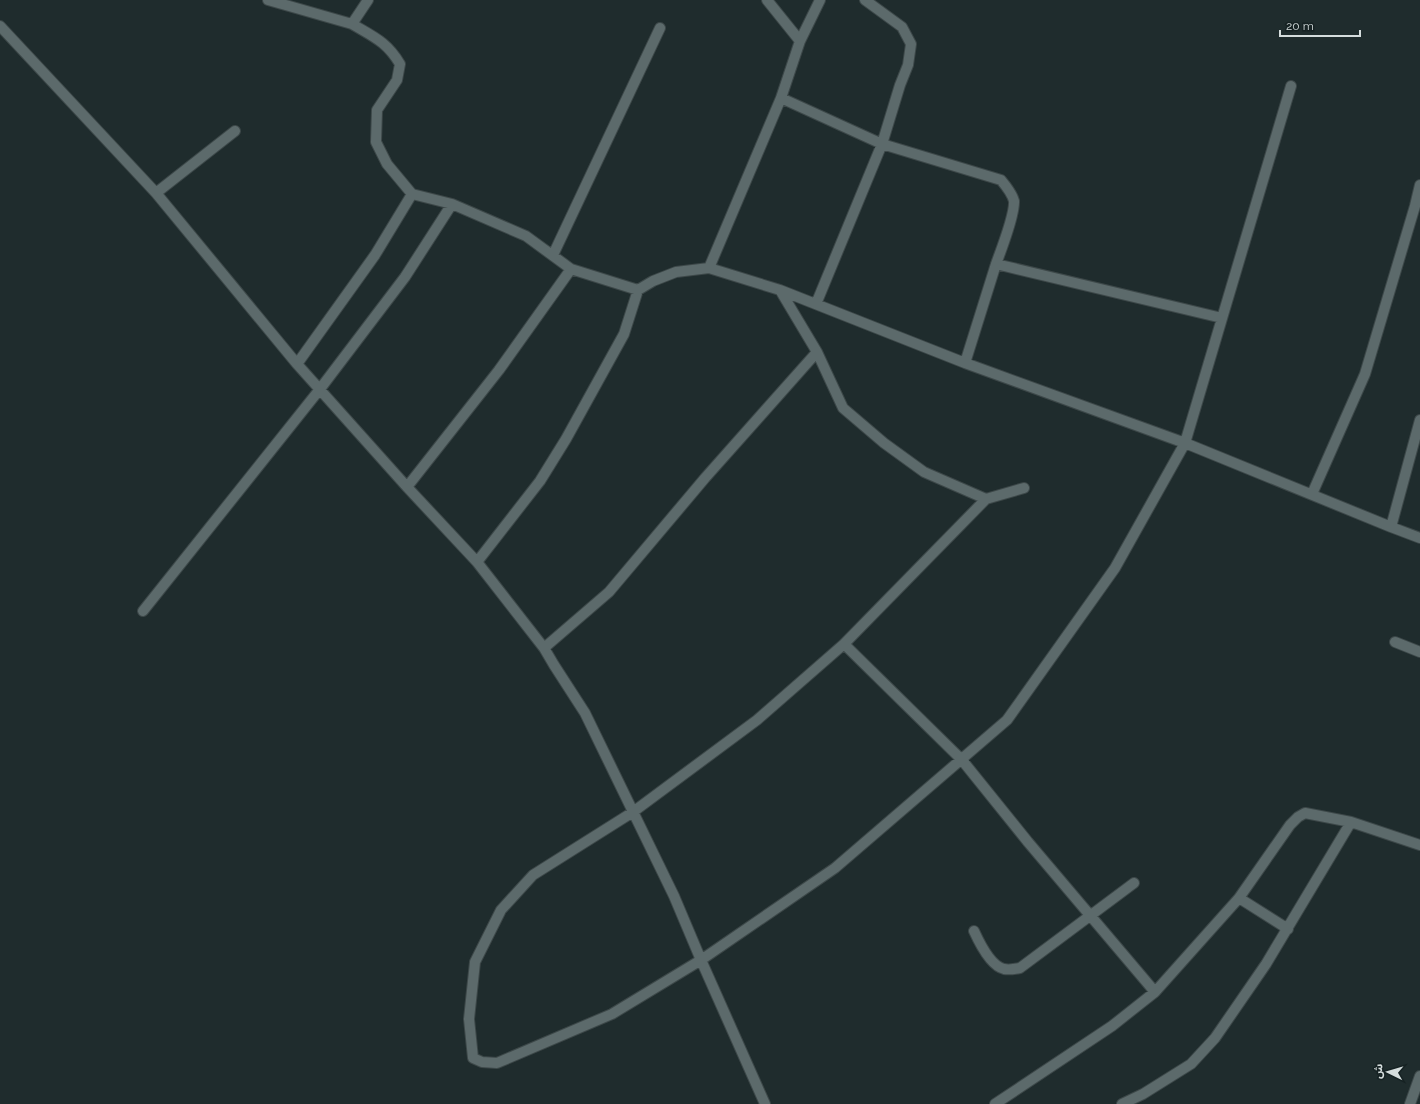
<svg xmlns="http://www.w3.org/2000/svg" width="1420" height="1104" font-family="Raleway,'Noto Sans Arabic',sans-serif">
  <rect width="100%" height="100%" fill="#1f2c2d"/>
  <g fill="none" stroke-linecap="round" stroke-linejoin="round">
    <g stroke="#3d4849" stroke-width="12">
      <path id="minor" d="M268 0 352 24
        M368 0 352 24C374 37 387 42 400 64L397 80 377 110 376 142 387 164 412 194 452 204 526 236 571 269
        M767 0 800 41
        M0 26 156 193 297 364 407 487 477 562 544 648 554 665 585 713 674 896 701 960 765 1104
        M781 98 882 144 900 85 908 65 911 44 902 27 865 0
        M156 193 235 131
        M553 255 660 28
        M709 268 781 98 800 41 820 0
        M780 290 817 352 843 408 884 443 924 472 986 499
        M816 304 882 144 1001 180C1006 186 1012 193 1014 201 1015 215 1001 250 996 264
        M965 363 996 264 1222 318
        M297 364 375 255 412 194
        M407 487 499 370 571 269 638 290 653 281 676 272 709 268 780 290 965 363 1185 443 1391 527 1420 538
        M1312 494 1365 374 1415 206 1420 185
        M1391 527 1420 420
        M477 562 540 481 566 439 624 334 638 290
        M143 611 320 389 405 277 452 204
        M1395 642 1420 652
        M844 644 986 499 1024 488
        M544 648 609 592 705 478 817 352
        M1239 898 1288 929
        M974 931C979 942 991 966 1004 969 1009 970 1015 969 1020 968L1134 883
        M1155 992 1028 842 962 760 844 644 757 720 633 812 533 875 501 910 475 962 469 1019 473 1058 482 1062 497 1063 612 1014 701 960 835 868 1007 720 1115 568 1185 443 1291 86
        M995 1104 1112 1026 1155 992 1239 898 1290 825 1298 817 1305 813 1351 822 1420 845
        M1122 1104 1143 1094 1191 1064 1215 1038 1266 964 1351 822
        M1410 1104 1420 1076"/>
    </g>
    <use href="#minor" stroke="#5c6a6b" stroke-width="10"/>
  </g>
  <g transform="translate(1388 1072) rotate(275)" stroke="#162223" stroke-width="3" paint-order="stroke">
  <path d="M0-3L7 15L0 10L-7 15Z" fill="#d5dddd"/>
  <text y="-6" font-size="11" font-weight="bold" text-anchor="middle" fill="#d5dddd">ش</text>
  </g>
  <path d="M1280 30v6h80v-6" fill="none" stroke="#d5dddd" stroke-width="2"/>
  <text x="1286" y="30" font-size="12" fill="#d5dddd" stroke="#162223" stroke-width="3" paint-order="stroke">20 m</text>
</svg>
